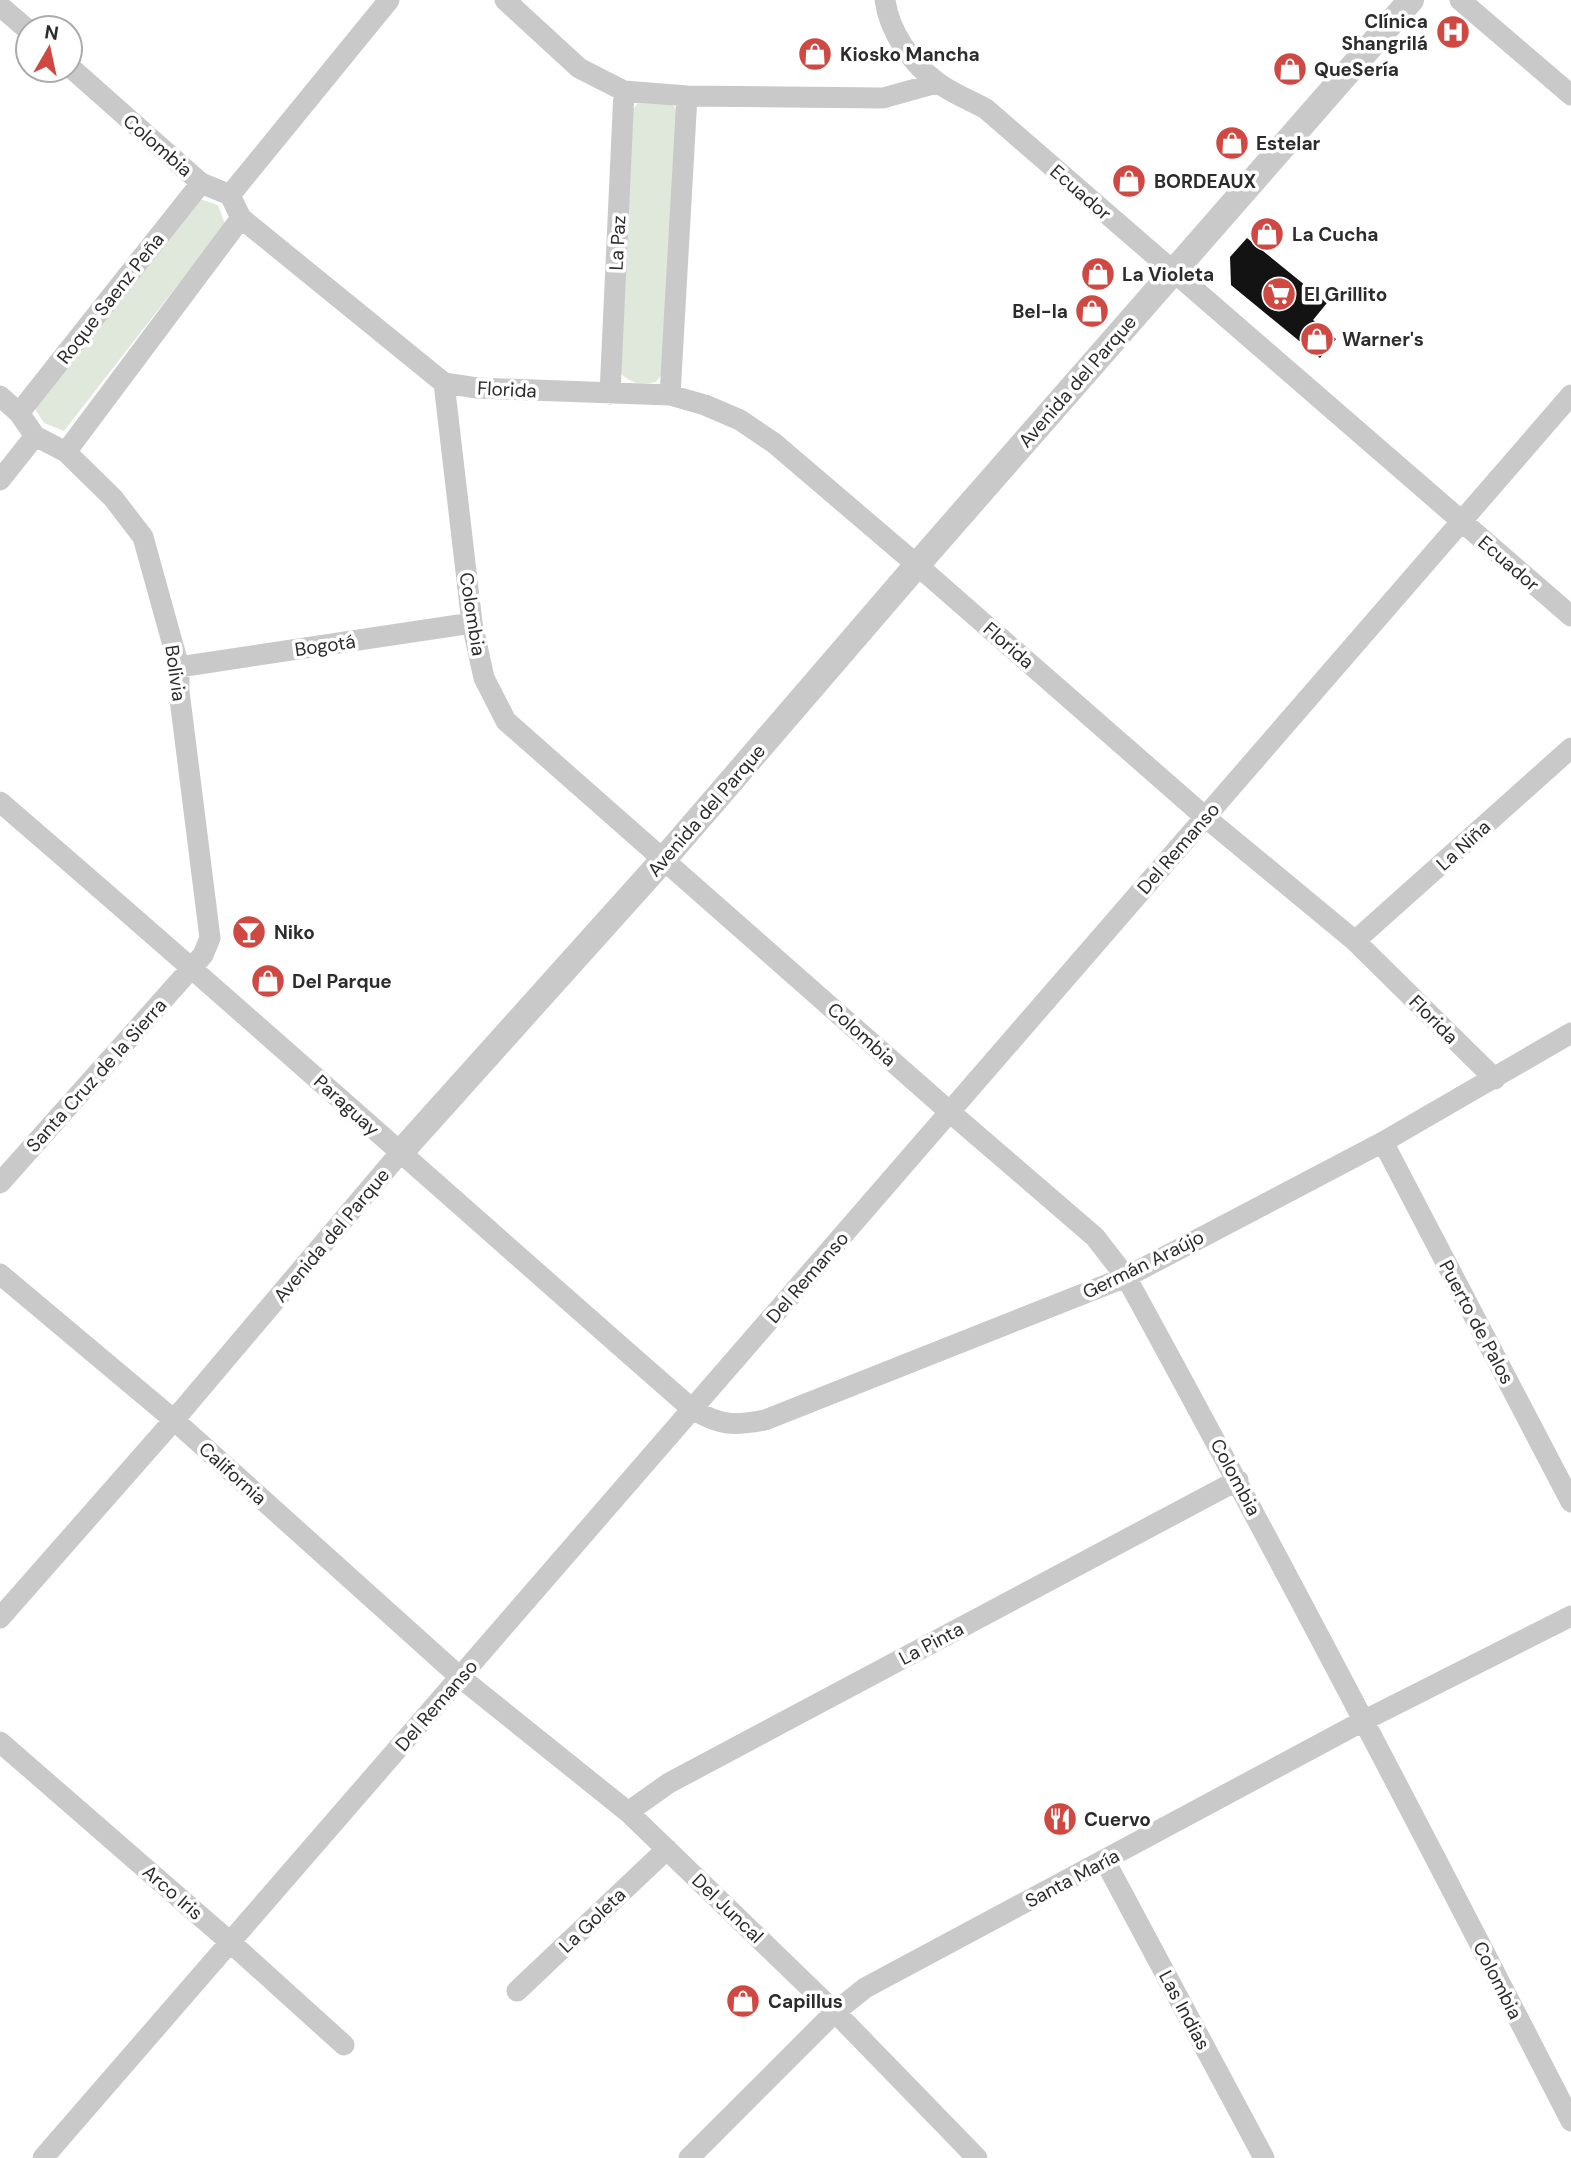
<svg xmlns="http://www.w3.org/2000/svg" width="1571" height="2158" font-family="'DM Sans',sans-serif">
  <rect width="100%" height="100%" fill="#fff"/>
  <path fill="#e0e8db" d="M639 102 670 103 679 111 662 374 656 382C641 385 632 384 620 373L633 109Z
    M200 199 218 205 225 224 64 431 44 423 33 406Z"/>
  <path fill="#131313" d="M1247 238 1327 303 1313 320 1336 339 1320 358 1231 285 1230 257Z"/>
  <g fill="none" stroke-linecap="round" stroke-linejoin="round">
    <path stroke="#c9c9c9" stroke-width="21" d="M505 0 579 68 624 91 687 96 883 98 937 83
      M885 0C889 31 911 63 937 82 951 93 970 100 986 109L1571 616
      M1460 0 1571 95
      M0 6 28 30
      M70 67 201 183 230 195 241 218 444 383 472 623 484 678 506 721 951 1113 1095 1237 1126 1277C1279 1556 1426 1838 1571 2121
      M230 195 389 0
      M444 383 477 388 670 395 705 405 740 420 774 443 917 565 1205 817 1355 941 1495 1079
      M610 394 624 91
      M670 395 687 96
      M0 396 19 413 35 436 66 452 113 498 143 537 179 667V691L210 938 203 955 0 1183
      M19 413 201 183
      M66 452 241 218
      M0 480 35 436
      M179 667 472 623
      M0 802C233 1002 461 1207 692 1409 721 1426 734 1426 765 1420L1126 1277 1383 1142 1571 1033
      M1355 941 1571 748
      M1383 1142 1571 1502
      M0 1274 174 1420 461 1678 628 1812 835 2012 977 2158
      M0 1618 174 1420 400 1153
      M0 1742 230 1942 344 2045
      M628 1812 669 1783 1238 1480
      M1105 1861 1264 2158
      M517 1991 667 1849
      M43 2158 1571 395
      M689 2158 835 2012 865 1988 1365 1720 1571 1616"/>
    <path stroke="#c9c9c9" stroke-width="26" d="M400 1153 664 859 917 565 1411 0"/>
  </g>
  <defs>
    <g id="hospital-disc" transform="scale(1.75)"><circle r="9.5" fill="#cf4942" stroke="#fff"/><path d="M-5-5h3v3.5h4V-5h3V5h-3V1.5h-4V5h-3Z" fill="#fff"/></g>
    <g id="shop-disc" transform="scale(1.75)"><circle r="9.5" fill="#cf4942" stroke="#fff"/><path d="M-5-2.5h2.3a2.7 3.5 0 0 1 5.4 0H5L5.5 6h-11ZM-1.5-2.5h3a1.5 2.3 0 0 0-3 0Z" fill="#fff"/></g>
    <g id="supermarket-disc" transform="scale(1.75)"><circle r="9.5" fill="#cf4942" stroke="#fff"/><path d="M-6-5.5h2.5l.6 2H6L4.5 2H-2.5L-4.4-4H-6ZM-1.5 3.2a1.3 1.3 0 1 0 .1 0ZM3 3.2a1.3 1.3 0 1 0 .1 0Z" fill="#fff"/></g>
    <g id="bar-disc" transform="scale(1.75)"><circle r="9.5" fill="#cf4942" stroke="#fff"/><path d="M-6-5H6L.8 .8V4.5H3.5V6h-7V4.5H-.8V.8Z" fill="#fff"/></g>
    <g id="restaurant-disc" transform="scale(1.75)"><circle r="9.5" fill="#cf4942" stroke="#fff"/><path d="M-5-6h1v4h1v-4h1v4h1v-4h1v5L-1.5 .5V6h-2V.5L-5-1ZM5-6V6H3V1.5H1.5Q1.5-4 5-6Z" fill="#fff"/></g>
  </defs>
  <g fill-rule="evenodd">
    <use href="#hospital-disc" x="1453" y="32"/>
    <use href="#shop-disc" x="815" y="54"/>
    <use href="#shop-disc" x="1290" y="69"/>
    <use href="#shop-disc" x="1232" y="143"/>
    <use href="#shop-disc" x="1129" y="181"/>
    <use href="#shop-disc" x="1267" y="234"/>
    <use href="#shop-disc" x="1098" y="274"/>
    <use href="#supermarket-disc" x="1279" y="294"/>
    <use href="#shop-disc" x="1092" y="311"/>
    <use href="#shop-disc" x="1317" y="339"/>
    <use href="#bar-disc" x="249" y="932"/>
    <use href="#shop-disc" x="268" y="981"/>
    <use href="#restaurant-disc" x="1060" y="1819"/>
    <use href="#shop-disc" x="743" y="2001"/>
  </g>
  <g text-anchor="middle" stroke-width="7" stroke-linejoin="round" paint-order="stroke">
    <g font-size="19" font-weight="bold" fill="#2c2c2c" stroke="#fff" text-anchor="start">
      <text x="1428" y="28" text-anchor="end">Clínica<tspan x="1428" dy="22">Shangrilá</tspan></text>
      <text x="840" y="61">Kiosko Mancha</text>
      <text x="1314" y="76">QueSería</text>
      <text x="1256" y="150">Estelar</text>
      <text x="1154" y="188">BORDEAUX</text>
      <text x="1292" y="241">La Cucha</text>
      <text x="1122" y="281">La Violeta</text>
      <text x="1304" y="301">El Grillito</text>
      <text x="1068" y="318" text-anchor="end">Bel-la</text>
      <text x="1342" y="346">Warner's</text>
      <text x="274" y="939">Niko</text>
      <text x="292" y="988">Del Parque</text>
      <text x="1084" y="1826">Cuervo</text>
      <text x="768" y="2008">Capillus</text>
    </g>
    <g font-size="19" fill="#2c2c2c" stroke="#fff">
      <text transform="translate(158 145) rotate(41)" y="7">Colombia</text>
      <text transform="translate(1081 192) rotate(41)" y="7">Ecuador</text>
      <text transform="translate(617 243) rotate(-87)" y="7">La Paz</text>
      <text transform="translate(110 298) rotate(-52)" y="7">Roque Saenz Peña</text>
      <text transform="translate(1077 381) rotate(-49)" y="7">Avenida del Parque</text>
      <text transform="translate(507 389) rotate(3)" y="7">Florida</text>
      <text transform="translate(1509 563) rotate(41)" y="7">Ecuador</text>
      <text transform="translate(473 614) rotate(81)" y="7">Colombia</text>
      <text transform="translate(325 645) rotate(-8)" y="7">Bogotá</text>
      <text transform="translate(1009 645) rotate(41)" y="7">Florida</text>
      <text transform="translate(176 673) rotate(82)" y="7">Bolivia</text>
      <text transform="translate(706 810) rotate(-49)" y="7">Avenida del Parque</text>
      <text transform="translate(1463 845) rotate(-42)" y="7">La Niña</text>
      <text transform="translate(1178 848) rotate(-49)" y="7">Del Remanso</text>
      <text transform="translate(1434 1019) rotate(45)" y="7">Florida</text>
      <text transform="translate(862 1034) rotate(42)" y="7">Colombia</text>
      <text transform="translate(96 1075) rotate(-48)" y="7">Santa Cruz de la Sierra</text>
      <text transform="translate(347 1105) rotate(42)" y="7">Paraguay</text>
      <text transform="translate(331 1235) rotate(-50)" y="7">Avenida del Parque</text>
      <text transform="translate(1143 1264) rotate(-26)" y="7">Germán Araújo</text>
      <text transform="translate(807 1277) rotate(-49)" y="7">Del Remanso</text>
      <text transform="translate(1477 1322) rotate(62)" y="7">Puerto de Palos</text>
      <text transform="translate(233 1473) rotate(42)" y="7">California</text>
      <text transform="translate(1236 1477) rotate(62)" y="7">Colombia</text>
      <text transform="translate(931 1643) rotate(-28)" y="7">La Pinta</text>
      <text transform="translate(436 1705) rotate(-49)" y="7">Del Remanso</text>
      <text transform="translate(1072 1878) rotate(-28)" y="7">Santa María</text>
      <text transform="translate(173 1892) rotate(41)" y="7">Arco Iris</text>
      <text transform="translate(728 1908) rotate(44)" y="7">Del Juncal</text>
      <text transform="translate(592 1920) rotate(-44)" y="7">La Goleta</text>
      <text transform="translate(1498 1980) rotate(63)" y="7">Colombia</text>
      <text transform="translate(1185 2010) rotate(62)" y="7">Las Indias</text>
    </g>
  </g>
  <g transform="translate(49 49) rotate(9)"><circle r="33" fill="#ffffff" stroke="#ababab" stroke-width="2"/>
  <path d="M0-5L12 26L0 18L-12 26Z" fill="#cf4942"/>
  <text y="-10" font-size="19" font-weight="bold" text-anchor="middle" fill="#2c2c2c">N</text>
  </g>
</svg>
